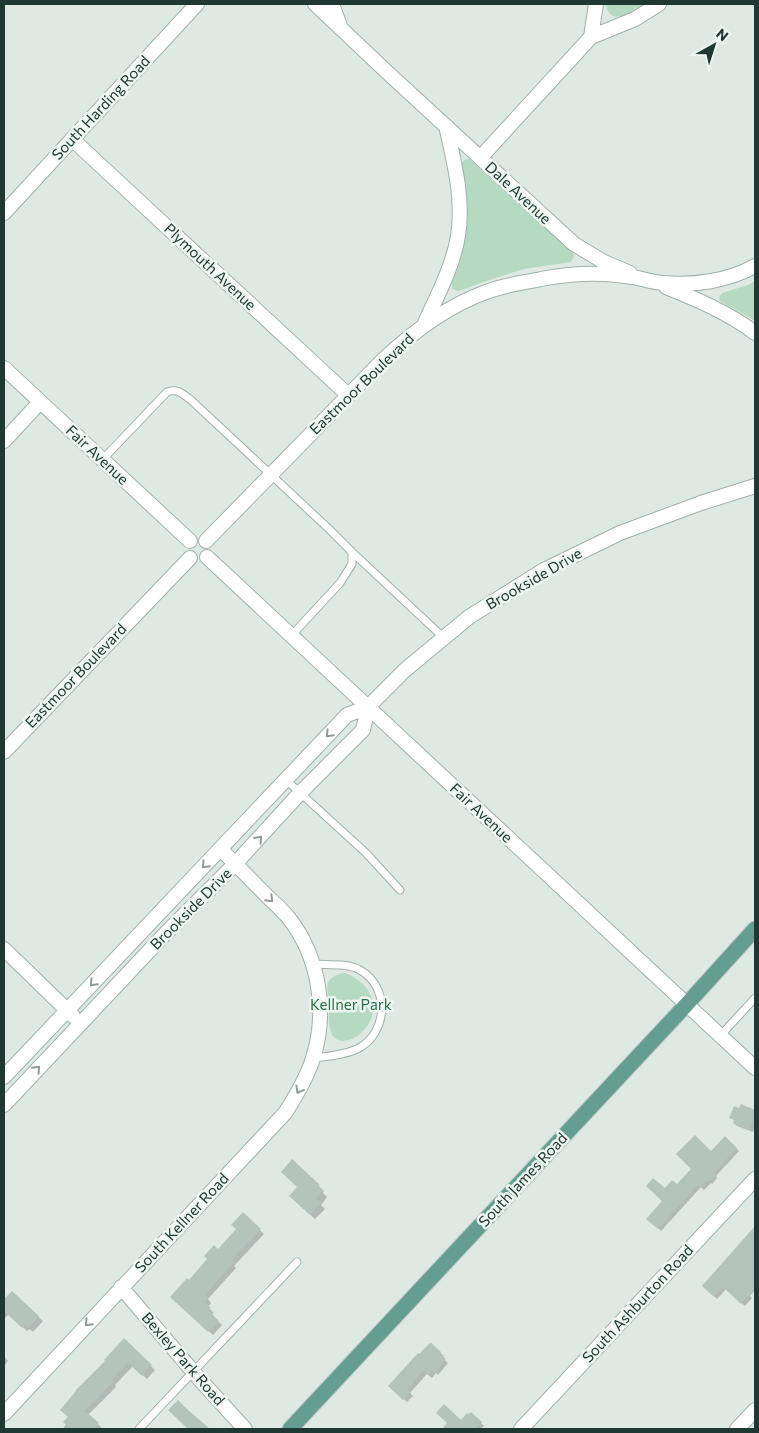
<svg xmlns="http://www.w3.org/2000/svg" width="759" height="1433" font-family="Commissioner,sans-serif">
  <rect width="100%" height="100%" fill="#dee9e4"/>
  <path fill="#b6dac1" d="M606 4H647C635 10 609 29 606 4Z
    M469 159 573 252 574 257 571 262 524 269 483 282 459 291 454 290 452 287V283L460 262 466 234 467 197 461 165 464 160Z
    M755 281V321L720 301 719 297 722 293 748 285Z
    M344 973C372 981 384 1012 361 1033 356 1037 350 1041 343 1041 325 1039 330 1018 329 1006 329 999 326 989 328 983 331 976 338 974 344 973Z"/>
  <path fill="#0003" d="M741 1105 755 1111V1127L753 1132 737 1126 734 1123 735 1121 730 1117 740 1110Z
    M725 1138 739 1151 716 1176 717 1178 712 1184 711 1183 704 1190 701 1187 661 1231 648 1218 664 1201 665 1190 677 1186Z
    M292 1161 324 1191 323 1193 327 1197 321 1205 325 1209 315 1219 290 1196 299 1187Z
    M243 1214 264 1234 234 1266 236 1268 208 1299 211 1303 208 1307 214 1313 211 1315 222 1325 213 1335 171 1297 189 1282 237 1229Z
    M755 1228V1255L754 1257 755 1258V1290L750 1296 752 1298 745 1306 726 1289 717 1299 703 1285Z
    M12 1293 43 1321 33 1332 30 1329 27 1331 9 1314 4 1319V1301Z
    M124 1340 155 1370 147 1379 133 1366 115 1385 116 1387 88 1415 102 1428 100 1429H63L107 1361Z
    M430 1345 444 1356 442 1358 448 1363 438 1375 436 1373 432 1378 427 1374 410 1393 413 1396 407 1402 389 1386Z
    M4 1356 8 1361 4 1366Z
    M471 1413 484 1426 480 1429H444L449 1423 462 1422Z"/>
  <path fill="#b3c4bd" d="M741 1104 755 1110V1117L749 1130 733 1123 734 1120 729 1118 734 1106 739 1108Z
    M695 1135 711 1151 725 1136 737 1148 714 1173 716 1174 708 1182 707 1181 701 1188 698 1185 658 1229 646 1219 662 1201 646 1186 653 1178 665 1188 672 1180 677 1184 691 1169 676 1154Z
    M292 1159 320 1185 318 1187 323 1191 316 1199 321 1203 310 1215 289 1196 297 1187 281 1172Z
    M243 1212 261 1229 231 1261 233 1263 205 1295 208 1298 205 1302 211 1308 208 1310 219 1321 208 1332 170 1297 187 1278 189 1280 207 1259 204 1256 214 1245 218 1249 236 1229 231 1225Z
    M755 1226V1288L741 1304 723 1287 714 1297 702 1286Z
    M12 1291 39 1316 28 1328 25 1325 22 1328 4 1311V1299Z
    M124 1338 152 1365 142 1376 128 1363 112 1380 113 1382 85 1411 99 1423 93 1429H71L63 1422 68 1417 60 1410 76 1391H75L105 1361 104 1360Z
    M431 1343 441 1352 440 1354 446 1359 435 1372 432 1371 428 1375 423 1371 408 1389 410 1392 403 1400 388 1386 418 1353 419 1354 429 1344Z
    M178 1400 188 1410 210 1429H188L168 1410Z
    M444 1404 461 1420 467 1413 469 1414 471 1412 482 1422 476 1429H442L447 1423 436 1413Z"/>
  <g fill="none" stroke-linecap="round" stroke-linejoin="round">
    <g stroke="#a1b0ab" stroke-width="9">
      <path id="service" d="M102 460 167 392C177 388 183 394 191 400L329 529 352 552V564L340 583 291 636
        M352 552 444 638
        M285 779 366 853 400 890
        M314 964C328 965 347 963 360 970 390 987 388 1032 359 1048 346 1055 328 1056 314 1058
        M720 1036 755 998
        M139 1429 297 1262"/>
    </g>
    <g stroke="#a1b0ab" stroke-width="16">
      <path id="minor" d="M315 4 388 73 574 244 604 262 630 273
        M332 4 340 26
        M591 37 635 19 659 4
        M72 139 348 395
        M480 158 591 37 596 4
        M4 213 197 4
        M666 287C696 299 729 313 755 333
        M424 325C437 296 453 267 458 236 464 200 454 161 446 126
        M4 368 190 541
        M4 441 40 402
        M206 541 384 359C414 331 447 306 486 292 504 285 523 283 541 279 568 274 598 272 625 276 638 277 650 282 663 283 693 286 728 281 755 266
        M207 557 755 1068
        M4 752 190 558
        M4 949 73 1016
        M4 1077 347 715 368 707 405 670 469 617 544 570 620 533 701 503 755 486
        M4 1105 165 934 235 864 300 793 363 730 368 707
        M121 1287 202 1382 245 1429
        M4 1414 285 1113C296 1096 307 1078 313 1058 328 1011 319 956 288 917 281 909 273 902 266 895 251 880 236 864 220 849
        M521 1429 755 1179
        M737 1429 755 1410"/>
    </g>
    <g stroke="#bcc3c2" stroke-width="17">
      <path id="primary" d="M290 1429 687 1004 755 929"/>
    </g>
    <use href="#service" stroke="#fff" stroke-width="7"/>
    <use href="#minor" stroke="#fff" stroke-width="14"/>
    <use href="#primary" stroke="#639e91" stroke-width="15"/>
  </g>
  <defs><path id="oneway-chevron" d="M-2-3.5L2.5 0L-2 3.5" fill="none" stroke-width="1.6" stroke-linecap="round" stroke-linejoin="round" transform="scale(1.25)"/></defs>
  <g stroke="#909c98">
    <use href="#oneway-chevron" transform="translate(329 734) rotate(134)"/>
    <use href="#oneway-chevron" transform="translate(259 839) rotate(-48)"/>
    <use href="#oneway-chevron" transform="translate(205 865) rotate(133)"/>
    <use href="#oneway-chevron" transform="translate(270 899) rotate(45)"/>
    <use href="#oneway-chevron" transform="translate(93 983) rotate(133)"/>
    <use href="#oneway-chevron" transform="translate(37 1069) rotate(-47)"/>
    <use href="#oneway-chevron" transform="translate(299 1090) rotate(119)"/>
    <use href="#oneway-chevron" transform="translate(88 1323) rotate(133)"/>
  </g>
  <g text-anchor="middle" stroke-width="5" stroke-linejoin="round" paint-order="stroke">
    <g font-size="15" fill="#203832" stroke="#eef6f2">
      <text transform="translate(101 108) rotate(-47)" y="5">South Harding Road</text>
      <text transform="translate(518 193) rotate(43)" y="5">Dale Avenue</text>
      <text transform="translate(210 267) rotate(43)" y="5">Plymouth Avenue</text>
      <text transform="translate(362 384) rotate(-44)" y="5">Eastmoor Boulevard</text>
      <text transform="translate(97 455) rotate(43)" y="5">Fair Avenue</text>
      <text transform="translate(534 579) rotate(-30)" y="5">Brookside Drive</text>
      <text transform="translate(76 676) rotate(-46)" y="5">Eastmoor Boulevard</text>
      <text transform="translate(481 813) rotate(43)" y="5">Fair Avenue</text>
      <text transform="translate(191 909) rotate(-45)" y="5">Brookside Drive</text>
      <text transform="translate(523 1180) rotate(-47)" y="5">South James Road</text>
      <text transform="translate(182 1223) rotate(-47)" y="5">South Kellner Road</text>
      <text transform="translate(638 1304) rotate(-47)" y="5">South Ashburton Road</text>
      <text transform="translate(183 1359) rotate(49)" y="5">Bexley Park Road</text>
    </g>
    <g font-size="15" fill="#2b6e47" stroke="#eef6f2">
      <text x="351" y="1010">Kellner Park</text>
    </g>
  </g>
  <rect width="759" height="1433" fill="none" stroke="#203832" stroke-width="10"/>
  <g transform="translate(714 45) rotate(39)" stroke="#eef6f2" stroke-width="4" paint-order="stroke">
  <path d="M0-4L9 19L0 12L-9 19Z" fill="#203832"/>
  <text y="-8" font-size="14" font-weight="bold" text-anchor="middle" fill="#203832">N</text>
  </g>
</svg>
